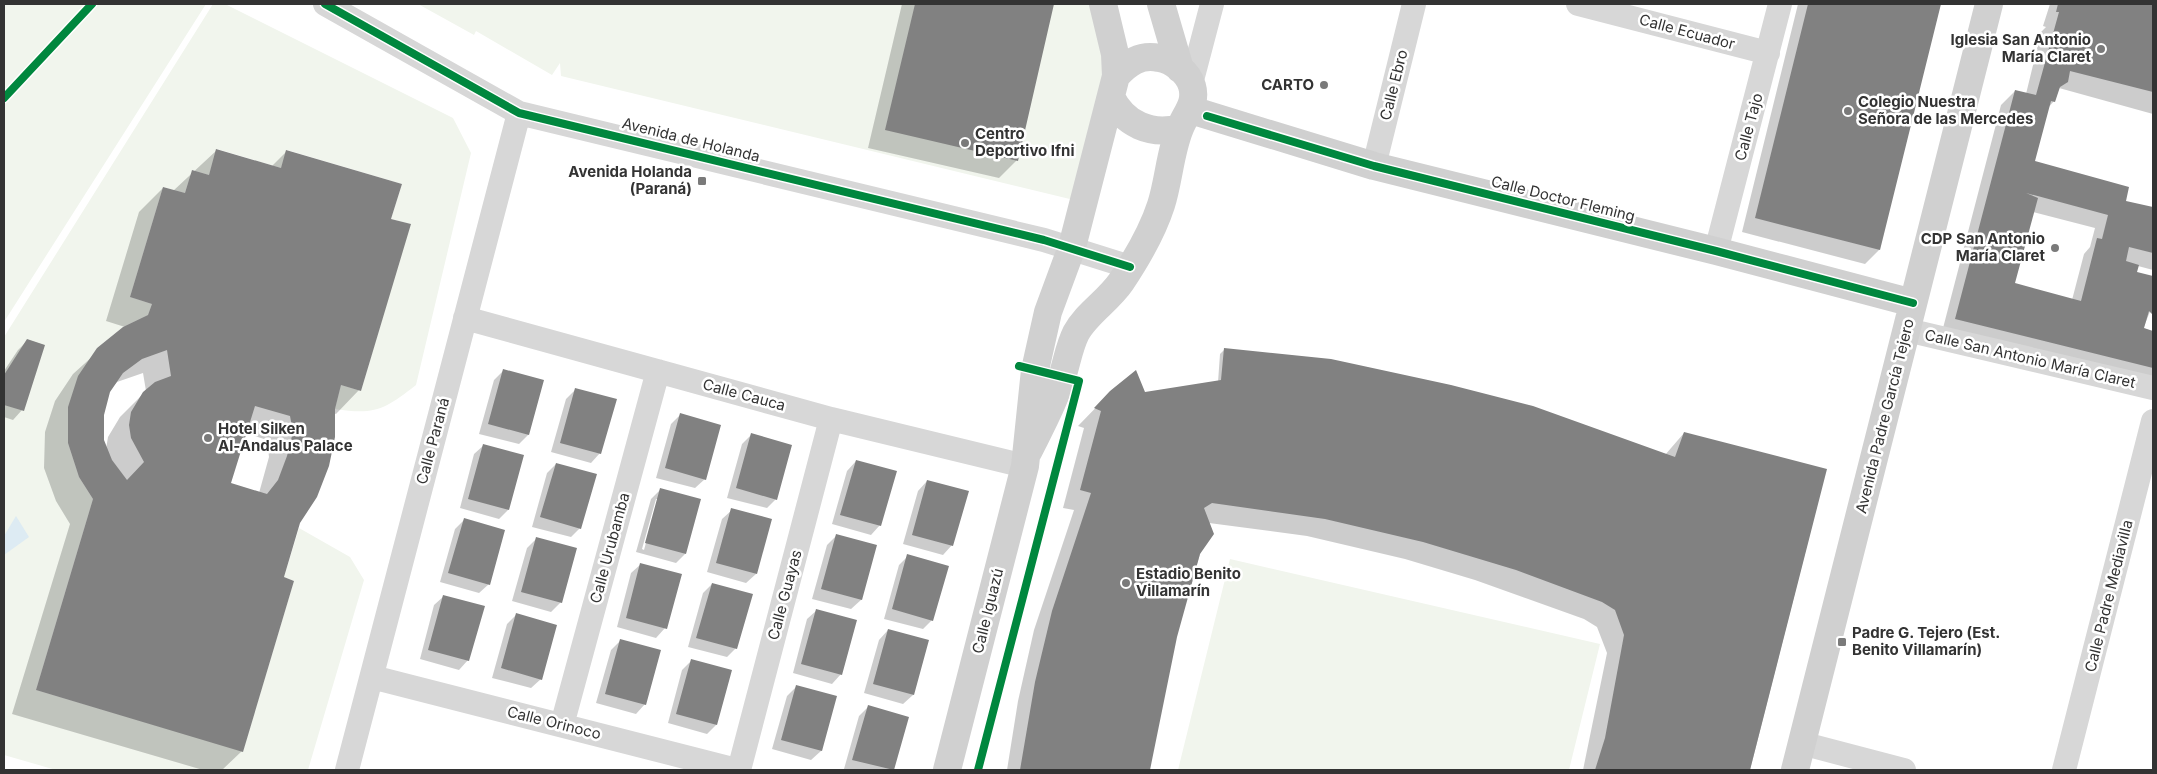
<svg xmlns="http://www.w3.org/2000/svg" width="2157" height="774" font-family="Inter,sans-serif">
  <rect width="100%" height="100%" fill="#fff"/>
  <path fill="#f1f5ed" d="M4 4H206L4 322Z
    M213 4H225L453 118 471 153 416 385C384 410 375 415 335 409L341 385 361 391 410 224 391 219 402 184 287 150 281 168 217 149 209 175 192 170 185 193 163 187 130 297 152 304 148 315 123 327 97 348 68 407V443L79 477 93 499 36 690 243 751 294 581 284 577 299 528 350 557 364 580 308 770H56L4 755V337Z
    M418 4H1093L1105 66 1074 200 561 76 560 63 552 75 476 31 474 35Z
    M1230 559 1600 644 1569 770H1178Z"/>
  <path fill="#ddebf3" d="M16 516 29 537 4 555V536Z"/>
  <path fill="#0003" fill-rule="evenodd" d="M902 4H1053L1016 161 999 178 868 148Z
    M1798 4H1940L1879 250 1865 264 1742 232Z
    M2050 4H2153V114L2059 88 2054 101 2048 108 2033 162 2125 202 2153 209V270L2138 266 2136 273 2153 277V304L2143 329 2153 332V385L1942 332 2001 105 2015 91 2026 94 2041 32 2046 27 2043 26ZM2033 212 2095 228 2090 247 2084 254 2072 300 2014 284Z
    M217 150 271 167 287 151 390 219 359 390 336 414 333 413 282 578 242 751 222 770H203L12 714 70 524 56 501 44 468 45 432 55 401 73 374 125 327 106 321 139 212 163 188 173 191ZM143 373 146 391 120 417 108 437 106 449 102 440V415L108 392 117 382ZM245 433 267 440 269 457 259 493 230 484Z
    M27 341 22 410 13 420 4 417V371L18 350Z
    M1224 350 1665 455 1684 433 1826 470 1750 770H1583L1607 653 1597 627 1584 619 1475 580 1405 559 1307 536 1209 523 1176 636 1149 770H1007L1018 701 1034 630 1074 510 1063 508 1084 428 1078 426 1111 392 1144 394 1218 382 1220 354Z
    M503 371 543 381 528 435 519 444 479 434 494 380Z
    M576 389 600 453 591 463 551 452 566 399Z
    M680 415 705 479 695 488 656 478 671 424Z
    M751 435 776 499 767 508 727 498 742 444Z
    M484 445 508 510 499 519 460 508 474 454Z
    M856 461 880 525 871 535 832 524 847 471Z
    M556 464 580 528 571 537 532 527 547 473Z
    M927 481 952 545 943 555 903 544 918 491Z
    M660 490 685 554 676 563 636 552 651 499ZM656 499H658L644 550 642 549Z
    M732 510 756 574 746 583 707 572 722 519Z
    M464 520 489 584 479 593 440 582 455 529Z
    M836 536 875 546 861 600 851 609 812 599 827 545Z
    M537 538 561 602 551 612 512 601 527 548Z
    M908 556 932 620 923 629 884 619 899 565Z
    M641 564 665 628 656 638 617 627 631 573Z
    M712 584 736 648 727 657 688 647 703 593Z
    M444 596 468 660 459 670 420 659 434 605Z
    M817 610 841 674 832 684 793 673 807 619Z
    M516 615 541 679 531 688 492 678 507 624Z
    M888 630 913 695 903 704 864 693 879 640Z
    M621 640 645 704 636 714 596 703 611 650Z
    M692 660 716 725 707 734 668 723 682 670Z
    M796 687 836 697 821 751 811 760 772 749 787 696Z
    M868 707 907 718 893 770 844 769 859 716Z"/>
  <path fill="#818181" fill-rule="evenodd" d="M915 4H1054L1018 161 885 130Z
    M1808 4H1941L1880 250 1755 218Z
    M2058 4H2153V92L2070 71 2068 82 2060 87 2055 102 2051 101 2035 161 2129 187 2126 201 2153 207V253L2129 247 2126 261 2139 265 2137 272 2153 276V309L2152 314 2149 311 2144 328 2153 331V368L1955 319 2015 90 2036 95 2059 12H2056ZM2026 193 2108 215 2102 239 2097 238 2081 301 2015 283 2038 198Z
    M216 149 281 168 286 150 402 184 391 219 411 224 361 391 341 385 335 409V437L329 466 317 497 300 523 284 577 294 581 243 752 36 690 93 499 79 477 68 443V407L78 376 97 348 123 327 148 315 152 304 130 297 163 187 185 193 192 170 209 175ZM167 350 171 376 155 382 143 392 131 412 129 425 131 438 144 462 127 480 112 460 104 440V415L110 392 123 373 142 359ZM255 406 290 416 293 432 287 456 278 480 267 494 231 483Z
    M27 339 45 345 24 411 4 405V375Z
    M1224 348 1331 359 1451 385 1533 406 1675 457 1684 432 1827 469 1750 770H1595L1605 738 1624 635 1615 610 1602 602 1516 570 1423 542 1325 519 1212 503 1204 508 1214 534 1200 554 1177 637 1150 770H1020L1035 682 1052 611 1091 493 1080 490 1101 411 1094 408 1110 391 1136 370 1145 392 1221 380Z
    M503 369 544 380 529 435 488 424Z
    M575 388 617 399 601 454 560 443Z
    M680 413 721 425 706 480 665 468Z
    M751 433 792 445 777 500 736 488Z
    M483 444 524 455 509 510 468 499Z
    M856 460 897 471 881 526 840 515Z
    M556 463 597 474 581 529 540 517Z
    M927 480 969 491 953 546 912 535Z
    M660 488 701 499 686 554 645 543Z
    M731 508 772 519 757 574 716 563Z
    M464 518 505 530 490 585 448 573Z
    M836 534 877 545 862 600 821 589Z
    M536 537 577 548 562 603 521 592Z
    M907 554 949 566 933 621 892 609Z
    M640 563 682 574 667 629 626 618Z
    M712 583 753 594 737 649 696 638Z
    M443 595 485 606 469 661 428 650Z
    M816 609 857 620 842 675 801 664Z
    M516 613 557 625 542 680 501 668Z
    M888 629 929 640 914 695 873 684Z
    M620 639 661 650 646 705 605 694Z
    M691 659 732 670 717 725 676 714Z
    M796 685 837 696 822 751 781 740Z
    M868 705 909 717 894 770 852 760Z"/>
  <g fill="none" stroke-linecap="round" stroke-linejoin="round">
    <path stroke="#d7d7d7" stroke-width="24" d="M325 4 519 113 1044 240 1130 267
      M1578 4 1768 53
      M1191 84 1212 4
      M1374 166 1414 4
      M1716 251 1780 4
      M465 318 831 419 1025 466
      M1907 330 2153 388
      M372 677 736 770
      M562 725 658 371
      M1801 743 1904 770
      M347 770 519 113
      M739 770 831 419
      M2064 770 2153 421"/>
    <path stroke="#d0d0d0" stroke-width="28" d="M1103 4 1115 54 1116 76
      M1161 4 1180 69
      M1111 97C1124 124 1151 136 1180 128
      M1191 110 1374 166 1716 251 1913 303
      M947 770 1025 466 1035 370 1048 312 1072 247 1116 76C1128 63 1140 54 1159 58 1172 60 1188 72 1192 86 1197 103 1186 113 1180 128 1170 152 1169 180 1161 205 1152 233 1137 258 1121 282 1108 301 1086 314 1076 333 1069 347 1067 362 1062 377 1054 403 1040 428 1028 452
      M1795 770 1989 4"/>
    <g stroke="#fff" stroke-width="11">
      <path id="cycleway" d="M325 4 519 113 1044 240 1130 267
        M4 98 92 4
        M1207 116 1374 166 1716 251 1913 303
        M978 770 1079 381 1019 366"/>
    </g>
    <use href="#cycleway" stroke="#00873e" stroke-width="8"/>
  </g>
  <g fill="#7a7a7a" stroke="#fff" stroke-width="2">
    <circle cx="2101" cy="49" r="5"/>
    <circle cx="1324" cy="85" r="5"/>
    <circle cx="1848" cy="111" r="5"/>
    <circle cx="965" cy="143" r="5"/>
    <rect x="697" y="176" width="10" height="10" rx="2.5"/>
    <circle cx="2055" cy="248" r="5"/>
    <circle cx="208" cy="438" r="5"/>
    <circle cx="1126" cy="583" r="5"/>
    <rect x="1837" y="637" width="10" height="10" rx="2.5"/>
  </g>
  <g text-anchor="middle" stroke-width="5" stroke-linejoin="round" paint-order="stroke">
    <g font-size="15" fill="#333" stroke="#fff">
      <text transform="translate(1687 32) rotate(15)" y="5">Calle Ecuador</text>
      <text transform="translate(1394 85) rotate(-76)" y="5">Calle Ebro</text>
      <text transform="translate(1749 127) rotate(-75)" y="5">Calle Tajo</text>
      <text transform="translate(691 140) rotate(14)" y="5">Avenida de Holanda</text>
      <text transform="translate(1563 199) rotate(14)" y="5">Calle Doctor Fleming</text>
      <text transform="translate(2030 359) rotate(13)" y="5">Calle San Antonio María Claret</text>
      <text transform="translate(744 395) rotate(15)" y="5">Calle Cauca</text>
      <text transform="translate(1885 416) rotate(-76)" y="5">Avenida Padre García Tejero</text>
      <text transform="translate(433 441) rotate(-75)" y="5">Calle Paraná</text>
      <text transform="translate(610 548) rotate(-75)" y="5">Calle Urubamba</text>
      <text transform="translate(785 595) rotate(-75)" y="5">Calle Guayas</text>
      <text transform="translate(2109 596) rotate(-76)" y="5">Calle Padre Mediavilla</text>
      <text transform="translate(988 611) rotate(-76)" y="5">Calle Iguazú</text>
      <text transform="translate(554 723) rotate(14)" y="5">Calle Orinoco</text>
    </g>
    <g font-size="15" font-weight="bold" fill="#333" stroke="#fff" text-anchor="start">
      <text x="2091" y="45" text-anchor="end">Iglesia San Antonio<tspan x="2091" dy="17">María Claret</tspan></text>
      <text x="1314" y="90" text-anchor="end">CARTO</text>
      <text x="1858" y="107">Colegio Nuestra<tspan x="1858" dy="17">Señora de las Mercedes</tspan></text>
      <text x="975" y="139">Centro<tspan x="975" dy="17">Deportivo Ifni</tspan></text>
      <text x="692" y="177" text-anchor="end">Avenida Holanda<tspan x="692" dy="17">(Paraná)</tspan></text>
      <text x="2045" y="244" text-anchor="end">CDP San Antonio<tspan x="2045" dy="17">María Claret</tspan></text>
      <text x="218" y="434">Hotel Silken<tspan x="218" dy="17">Al-Andalus Palace</tspan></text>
      <text x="1136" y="579">Estadio Benito<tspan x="1136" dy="17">Villamarín</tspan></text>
      <text x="1852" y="638">Padre G. Tejero (Est.<tspan x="1852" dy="17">Benito Villamarín)</tspan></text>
    </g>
  </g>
  <rect width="2157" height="774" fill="none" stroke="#333333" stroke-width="10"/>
</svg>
